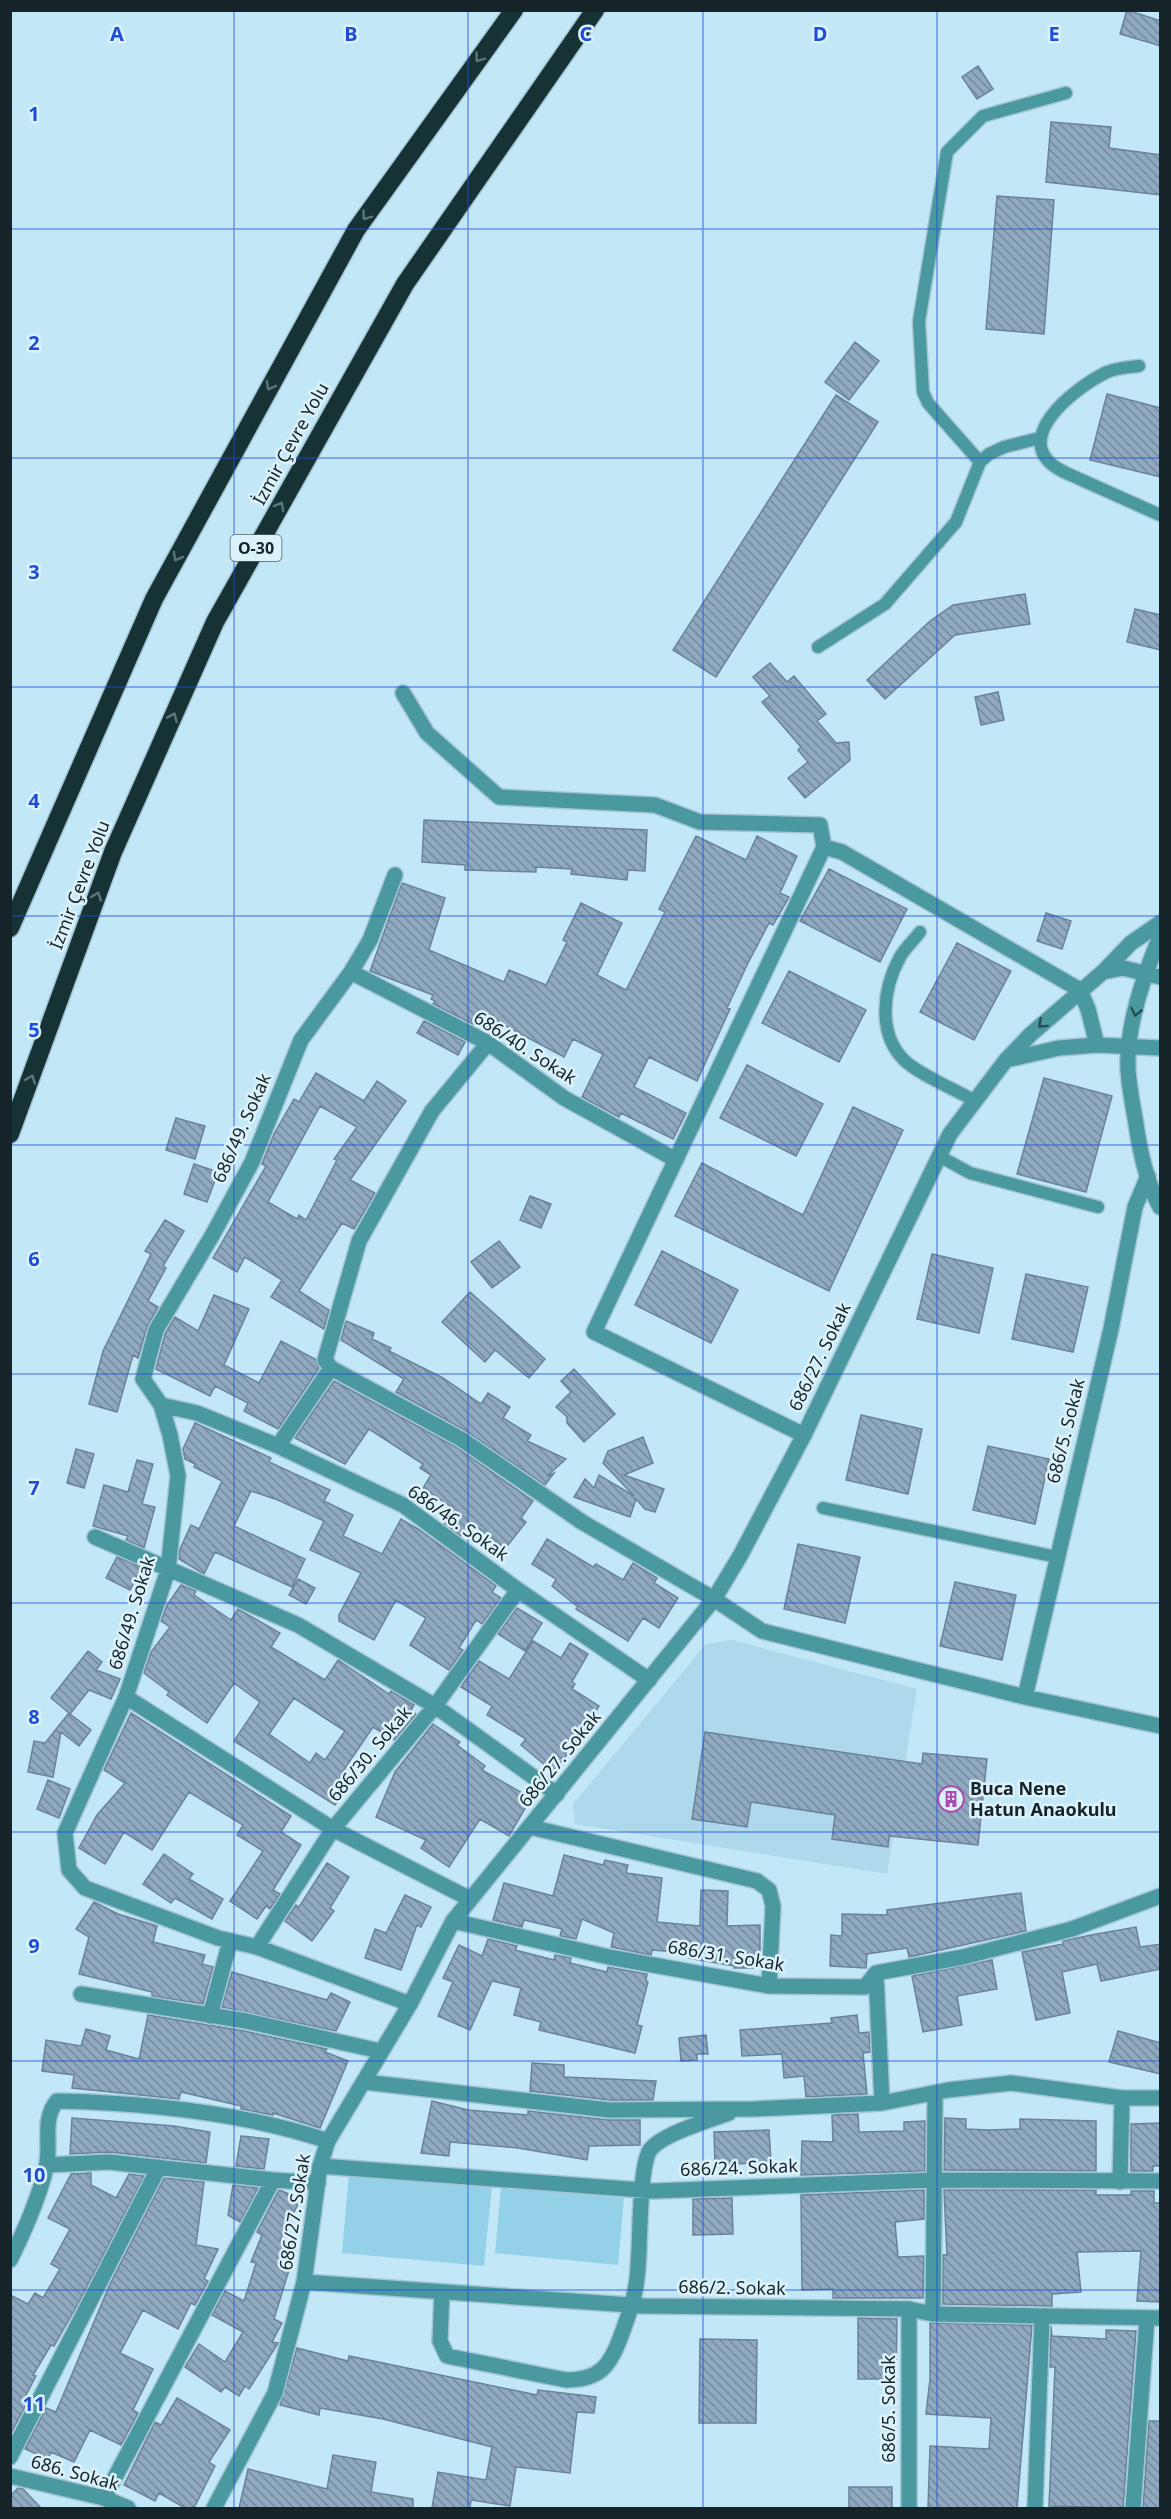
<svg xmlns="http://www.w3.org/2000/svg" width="1171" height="2519" font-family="'Noto Sans',sans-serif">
  <defs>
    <pattern id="building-back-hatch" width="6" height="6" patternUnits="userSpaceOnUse" patternTransform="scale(1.5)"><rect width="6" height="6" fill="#8fa9c0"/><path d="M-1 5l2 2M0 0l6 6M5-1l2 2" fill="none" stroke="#74899c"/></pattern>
  </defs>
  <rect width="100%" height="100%" fill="#c2e7f7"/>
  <path fill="#aed9ec" d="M732 1640 917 1689 887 1874 575 1824 573 1804 706 1644Z"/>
  <path fill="#94d1e9" d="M349 2173 492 2186 484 2266 342 2253Z
    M501 2187 624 2198 618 2265 495 2253Z"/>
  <path fill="url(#building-back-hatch)" stroke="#6a8399" stroke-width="1.5" fill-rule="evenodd" d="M1127 10 1161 21V46L1120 34Z
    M978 66 993 89 977 99 962 77Z
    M1051 122 1111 127 1109 148 1161 155V195L1046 182Z
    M997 196 1054 200 1044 334 986 329Z
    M855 342 879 361 849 400 825 382Z
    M1107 394 1161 408V477L1090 460Z
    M836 395 878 422 716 677 673 650Z
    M1025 594 1030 624 955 635 885 699 867 680 930 621 953 605Z
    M1135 609 1161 615V650L1127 642Z
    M770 663 787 682 794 676 826 714 817 721 836 743 849 742 850 760 805 798 788 778 808 762 798 750 801 747 762 702 770 696 753 677Z
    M998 692 1004 720 981 725 975 697Z
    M424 820 647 830 645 871 628 870 627 880 571 874 572 869 536 867V872L465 870V865L422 862Z
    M696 836 746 860 757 836 797 856 780 893 789 897 773 925 769 923 748 963 727 1008 730 1009 697 1081 649 1057 634 1087 686 1113 673 1139 621 1113 619 1117 582 1097 603 1054 573 1039 564 1057 487 1016 483 1024 477 1021 475 1025 433 1004 435 1001 431 999 433 995 370 971 402 883 445 898 429 950 504 982 509 970 546 985 567 942 563 940 581 903 622 923 597 975 626 990 665 912 659 909Z
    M829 869 907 909 880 962 800 921Z
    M1046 913 1071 921 1062 949 1037 941Z
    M957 943 1011 971 974 1040 920 1012Z
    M789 971 866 1010 839 1062 762 1023Z
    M424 1021 465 1042 458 1055 417 1033Z
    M747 1065 823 1104 796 1156 720 1118Z
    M316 1073 364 1101 377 1081 406 1101 350 1180 375 1193 354 1229 342 1223 299 1291 329 1310 324 1329 271 1297 282 1280 245 1257 237 1272 213 1258 266 1166 262 1164 274 1134 294 1099 299 1102ZM320 1106 357 1127 334 1159 337 1160 306 1220 299 1215 297 1219 268 1202Z
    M1044 1078 1112 1096 1086 1192 1017 1174Z
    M853 1107 903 1130 829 1291 675 1216 702 1163 803 1215Z
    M176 1118 205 1126 195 1159 166 1150Z
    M194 1164 218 1172 207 1202 184 1194Z
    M530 1196 551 1204 541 1228 520 1220Z
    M165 1220 184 1231 163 1266 166 1268 148 1301 158 1307 147 1327 138 1358 133 1355 117 1412 89 1404 103 1351 151 1254 145 1251Z
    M499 1241 520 1267 492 1288 471 1262Z
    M662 1251 738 1290 711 1343 635 1305Z
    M932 1254 993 1268 979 1333 917 1319Z
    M1026 1274 1088 1287 1073 1352 1012 1339Z
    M470 1292 545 1359 529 1378 495 1350 485 1362 442 1322Z
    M214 1295 249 1309 224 1365 259 1383 281 1341 315 1359 319 1368 278 1429 244 1411 248 1403 215 1386 210 1396 156 1369 165 1334 175 1317 198 1331Z
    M346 1321 374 1333 372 1339 391 1348 389 1351 443 1378 481 1404 488 1393 510 1407 503 1418 531 1435 527 1441 566 1459 547 1476 554 1473 545 1485 466 1431 396 1392 404 1379 341 1340Z
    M574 1369 615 1414 584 1442 567 1423V1417L556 1407 571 1392 561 1381Z
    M334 1381 456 1447 533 1501 521 1518 526 1522 505 1549 471 1522 461 1536 444 1523 453 1508 423 1488 431 1475 420 1468 423 1464 369 1429 345 1464 295 1438Z
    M861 1415 922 1429 908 1494 846 1480Z
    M195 1423 271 1458 269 1462 330 1490 324 1501 353 1515 343 1536 382 1554 401 1519 418 1529 496 1586 492 1592 501 1598 482 1624 476 1620 459 1648 463 1650 449 1670 410 1645 426 1618 396 1600 374 1640 339 1621V1615L361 1573 310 1550 324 1521 278 1500 251 1491 234 1526 305 1559 292 1587 215 1552 204 1574 179 1559 180 1549 191 1525 199 1529 222 1481 194 1467 195 1464 185 1459 183 1449Z
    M643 1437 653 1463 624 1475 664 1489 655 1512 645 1509 636 1499 630 1517 574 1497 585 1479 594 1488 599 1475 634 1496 603 1463 608 1451Z
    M988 1446 1049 1459 1035 1524 973 1510Z
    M76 1449 94 1454 84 1488 67 1483Z
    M137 1460 153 1464 142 1504 155 1507 144 1548 126 1540 128 1536 93 1526 104 1485 128 1492Z
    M547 1539 593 1567 596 1564 623 1580 633 1563 657 1578 654 1583 678 1598 659 1628 643 1618 628 1641 576 1609 578 1607 552 1586 556 1579 532 1564Z
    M798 1544 860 1557 845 1623 784 1609Z
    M117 1557 139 1566 140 1570 130 1590 106 1578Z
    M298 1579 315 1588 306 1604 289 1595Z
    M955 1582 1016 1595 1002 1660 940 1646Z
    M181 1585 196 1591 194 1595 231 1620 238 1609 280 1633 271 1647 325 1680 338 1660 389 1694 391 1691 414 1705 411 1710 416 1714 394 1740 373 1727 343 1771 352 1778 335 1805 234 1741 260 1702 234 1683 207 1723 167 1695 169 1692 144 1673 151 1652 170 1627 161 1621 167 1605ZM294 1698 345 1731 325 1760 316 1753 310 1763 269 1734Z
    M517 1608 542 1623 525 1651 498 1634Z
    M533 1641 561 1658 570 1643 588 1654 572 1682 575 1684 572 1689 599 1706 573 1747 553 1772 521 1745 526 1739 487 1715 492 1706 461 1687 479 1661 509 1679Z
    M88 1651 102 1662 96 1670 120 1679 111 1699 89 1690 70 1714 91 1730 79 1746 61 1732 53 1777 28 1772 34 1741 45 1743 69 1713 51 1698Z
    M131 1713 291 1816 281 1832 301 1845 273 1890 280 1894 270 1909 266 1906 257 1919 230 1901 263 1851 237 1835 243 1825 189 1792 152 1850 124 1832 105 1864 79 1848 97 1815 125 1783 104 1770Z
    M433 1724 460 1742 457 1745 485 1766 482 1770 531 1798 509 1836 480 1819 449 1867 421 1848 426 1840 376 1817 395 1772Z
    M705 1732 922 1764 923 1753 987 1759 978 1845 889 1836 888 1847 832 1839 835 1815 751 1802 747 1827 692 1819Z
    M48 1780 70 1789 59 1818 37 1809Z
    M164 1854 193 1874 189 1879 223 1899 212 1919 175 1898 171 1903 143 1884Z
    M564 1855 603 1865 605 1860 628 1865 626 1873 662 1878 657 1922 700 1926 701 1890 728 1891 727 1926 760 1925V1968H734V1966L689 1958V1953L652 1950 651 1955 611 1947 614 1933 582 1919 576 1939 560 1936 562 1929 524 1920 522 1927 493 1920 504 1883 553 1896Z
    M327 1863 349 1877 330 1908 334 1911 312 1941 285 1921 296 1905 299 1907Z
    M1021 1893 1026 1931 909 1957 907 1948 867 1954 866 1968 830 1966 831 1935 842 1936V1914L887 1915V1910Z
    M405 1895 431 1907 421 1927 417 1925 401 1970 365 1958 375 1929 386 1933Z
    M94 1902 118 1914 157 1926 153 1942 205 1955 202 1964 213 1967 203 2004 152 1996V1992L79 1974 89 1937 76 1929Z
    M1136 1927 1140 1947 1161 1944V1969L1101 1981 1097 1964 1062 1972 1070 2013 1036 2020 1022 1952 1063 1944V1941L1091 1935Z
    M488 1939 517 1946 515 1950 554 1960 555 1955 571 1958 570 1963 607 1972 608 1967 647 1974 646 1981 648 1982 637 2025 642 2026 635 2053 539 2030 541 2022 514 2015 521 1988 492 1981 470 2030 438 2016 453 1982 443 1978 459 1945 482 1956Z
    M992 1960 997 1989 957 1996 962 2025 923 2032 912 1976Z
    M232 1972 327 2000 331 1993 350 2002 336 2031 222 2007Z
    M148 2015 244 2031 327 2049 325 2052 348 2061 320 2128 273 2113V2115L241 2109V2106L181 2092 179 2099 72 2088 74 2075 42 2071 46 2040 81 2046 86 2029 110 2036 106 2050 139 2059Z
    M857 2015 859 2033 869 2032 870 2052 863 2053 867 2094 806 2097 804 2076 784 2078 782 2054 742 2056 740 2030 832 2023 831 2018Z
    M1118 2031 1161 2043V2074L1109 2062Z
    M706 2035 708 2054H697V2060L681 2061 679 2038Z
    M532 2063 564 2065V2077L656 2081 653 2100H610L530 2091Z
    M432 2101 468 2110 528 2115V2111L608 2120H640V2145L589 2146 587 2160 518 2148 450 2142 449 2156 421 2153Z
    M858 2114 859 2132 904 2131V2122L925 2121V2171L801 2175 802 2141 833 2142 832 2115Z
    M72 2118 174 2126 210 2132 206 2163 110 2152 70 2154Z
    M945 2118 966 2119V2129L989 2130 1020 2129V2119L1096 2121V2171L944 2170Z
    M1161 2123V2166H1153V2171H1131V2124Z
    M769 2130 771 2162 715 2165 714 2132Z
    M241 2136 269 2139 264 2169 236 2166Z
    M91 2173V2185L116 2198 129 2174 144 2176 79 2302 54 2346 51 2345 33 2375 36 2376 25 2397 29 2399 10 2435V2295L28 2304 35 2293 43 2298 60 2269 51 2264 70 2229 48 2218 71 2174Z
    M164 2178 204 2182 196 2245 218 2249 204 2279 208 2281 195 2305 191 2303 178 2329 143 2310 120 2353 153 2369 133 2410 138 2413 121 2445 90 2430 74 2462 51 2452 48 2459 25 2449 46 2408 56 2412 110 2284Z
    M233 2185 258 2188 240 2222 228 2215Z
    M279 2190 289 2194 288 2197 299 2202 280 2240 297 2244 274 2319 282 2323 272 2342 278 2343 277 2345 249 2389 245 2386 239 2396 225 2387 221 2392 185 2367 199 2344 225 2362 243 2332 212 2315 225 2291 244 2301 256 2263 251 2262 262 2235 257 2232Z
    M924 2190V2219L895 2222 898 2257 924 2256 923 2298H833V2289L802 2290 801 2195Z
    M944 2190H1096V2195H1131V2191H1154V2203H1161V2302L1137 2301 1141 2251 1077 2252 1081 2292 1052 2294V2306L943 2304V2255H947Z
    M732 2198 733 2234 693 2235V2199Z
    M858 2318 897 2319 896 2379H858Z
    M930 2323 1032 2325 1017 2508H928L930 2446 989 2449 991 2418 926 2414 930 2379Z
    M1051 2326 1052 2336 1106 2339V2330L1136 2331 1123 2508 1049 2506 1055 2367H1050Z
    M700 2339 757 2340 756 2423H699Z
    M297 2348 348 2361 349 2356 537 2395 538 2390 596 2397 594 2413 577 2412 570 2473 516 2467 510 2506 471 2500 470 2508H432L438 2472 486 2480 492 2447 383 2419 320 2408 319 2415 280 2405Z
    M177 2398 230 2430 209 2462 215 2466 194 2508H185L159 2493 155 2501 124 2485 155 2422 161 2425Z
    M1149 2421H1161V2508H1143Z
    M333 2455 376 2462 371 2492 413 2499V2508H239L248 2469 327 2489Z
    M849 2487H892V2508H849Z
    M18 2488 23 2489 41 2508H10V2496Z"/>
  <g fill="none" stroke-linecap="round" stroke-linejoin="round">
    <g stroke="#a3c4d2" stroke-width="15">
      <path id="service" d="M1139 366C1128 367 1117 368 1107 372 1072 389 1005 443 1064 472L1160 515
        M980 462 928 403 923 392 919 321 947 152 983 116 1066 93
        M818 647 885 604 956 522 980 462 989 454 1004 447 1040 438
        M920 932C914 940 905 948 900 957 883 988 877 1033 904 1060 918 1074 956 1090 975 1101
        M939 1156 970 1173 1098 1207
        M823 1508 1057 1557"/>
    </g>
    <g stroke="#a3c4d2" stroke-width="18">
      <path id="minor" d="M403 693 427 733 499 797 655 805 700 822 820 825 824 847 842 852 1080 990
        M395 875 370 940 351 972 301 1040 252 1162 213 1234 156 1330 143 1379 161 1405 170 1435 178 1476 168 1570 126 1697 65 1833 69 1870 85 1888 218 1938 257 1947 410 2004
        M351 972 488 1043 564 1098 676 1160
        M488 1043 432 1111 359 1241 325 1360 331 1368 461 1439 582 1522 714 1599 762 1631 1025 1697 1160 1726
        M161 1405 197 1413 278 1446 403 1505 518 1590 649 1680
        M804 1435 594 1332 824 847
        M278 1446 331 1368
        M95 1537 298 1625 435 1706 557 1794
        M126 1697 333 1829 470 1899
        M1025 1697 1111 1329 1135 1207 1148 1176
        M530 1827 757 1881 769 1890 773 1906 769 1986
        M453 1921 609 1957 769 1986 865 1987 876 1973 963 1957 1072 1929 1160 1896
        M257 1947 333 1829 435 1706 518 1590
        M876 1973 882 2103
        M81 1994 246 2021 380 2051
        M210 2016 230 1941
        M364 2082 609 2110 754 2109 882 2103 948 2090 1011 2083 1122 2098H1160
        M47 2165 109 2162 273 2180 318 2183
        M320 2166 654 2191 934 2180 1160 2181
        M1120 2182 1122 2098
        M10 2260C25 2230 38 2201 46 2168 52 2145 41 2120 57 2101 147 2103 242 2112 328 2141
        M442 2292 440 2341 447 2356 566 2380C600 2380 610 2366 621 2336 628 2317 635 2298 637 2278 641 2251 638 2169 650 2150 662 2134 710 2120 729 2113
        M933 2314 935 2093
        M10 2457 159 2167
        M104 2498 273 2180
        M909 2508V2309
        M1035 2508 1042 2318
        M1133 2508 1147 2318"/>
    </g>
    <g stroke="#a3c4d2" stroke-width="18">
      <path id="tertiary" d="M1160 937C1144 975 1126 1028 1128 1069 1129 1087 1133 1106 1136 1124 1140 1152 1146 1182 1160 1207
        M1103 972 1123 968 1160 977
        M1080 990 1088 1009 1097 1045
        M1006 1060 1059 1048 1097 1045 1160 1048
        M304 2282 644 2306 909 2309 933 2314 1160 2318
        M10 2476 104 2498 128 2508
        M214 2508 275 2393 304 2282 320 2166 328 2141 410 2004 453 1921 714 1599 740 1556 804 1435 950 1134 1006 1060 1031 1034 1103 972 1131 943 1160 923"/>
    </g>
    <g stroke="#a3c4d2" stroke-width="21">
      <path id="motorway" d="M10 928 154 599 356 230 514 10
        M10 1134 113 852 215 622 405 284 595 10"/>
    </g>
    <use href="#service" stroke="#4a98a0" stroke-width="12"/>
    <use href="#minor" stroke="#4a98a0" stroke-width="15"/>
    <use href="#tertiary" stroke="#4a98a0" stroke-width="15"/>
    <use href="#motorway" stroke="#163235" stroke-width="18"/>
  </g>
  <defs><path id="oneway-chevron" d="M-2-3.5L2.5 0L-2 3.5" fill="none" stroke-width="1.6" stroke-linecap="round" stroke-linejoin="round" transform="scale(1.5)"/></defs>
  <g stroke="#5b757a">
    <use href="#oneway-chevron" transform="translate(479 58) rotate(126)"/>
    <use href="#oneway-chevron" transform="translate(366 216) rotate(126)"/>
    <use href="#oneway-chevron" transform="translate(270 386) rotate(119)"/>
    <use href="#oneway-chevron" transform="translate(280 506) rotate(-61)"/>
    <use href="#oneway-chevron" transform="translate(177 557) rotate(119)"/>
    <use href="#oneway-chevron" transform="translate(173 717) rotate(-66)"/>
    <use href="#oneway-chevron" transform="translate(97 896) rotate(-70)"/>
    <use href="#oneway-chevron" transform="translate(31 1079) rotate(-70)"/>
  </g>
  <g stroke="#284d53">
    <use href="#oneway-chevron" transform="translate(1136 1012) rotate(102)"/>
    <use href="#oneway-chevron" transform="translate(1042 1024) rotate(138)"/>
  </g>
  <path fill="none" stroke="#1d4ed8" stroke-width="1.5" stroke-opacity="0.55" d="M234 10V2508M468 10V2508M703 10V2508M937 10V2508M10 229H1160M10 458H1160M10 687H1160M10 916H1160M10 1145H1160M10 1374H1160M10 1603H1160M10 1832H1160M10 2061H1160M10 2290H1160"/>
  <defs>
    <g id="building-ring" transform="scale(1.35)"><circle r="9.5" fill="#dcf2fb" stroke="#ab4ab2" stroke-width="1.5"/><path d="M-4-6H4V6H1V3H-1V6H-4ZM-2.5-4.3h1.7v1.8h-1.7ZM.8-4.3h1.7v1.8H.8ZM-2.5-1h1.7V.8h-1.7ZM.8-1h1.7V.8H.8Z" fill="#ab4ab2"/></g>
  </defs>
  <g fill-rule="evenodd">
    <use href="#building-ring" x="951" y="1799"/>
  </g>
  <g text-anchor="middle" stroke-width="5" stroke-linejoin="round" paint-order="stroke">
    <rect fill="#dcf2fb" stroke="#516269" stroke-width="1.5" x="230.5" y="535" width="51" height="26" rx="4.5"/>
    <g font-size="16" font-weight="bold" fill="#16242a">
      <text x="256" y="554">O-30</text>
    </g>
    <g font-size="18" fill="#16242a" stroke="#dcf2fb">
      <text transform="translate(291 444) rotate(-61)" y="6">İzmir Çevre Yolu</text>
      <text transform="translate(80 885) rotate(-69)" y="6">İzmir Çevre Yolu</text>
      <text transform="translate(525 1048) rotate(33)" y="6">686/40. Sokak</text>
      <text transform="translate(242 1128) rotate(-66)" y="6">686/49. Sokak</text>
      <text transform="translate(820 1357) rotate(-64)" y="6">686/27. Sokak</text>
      <text transform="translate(1066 1431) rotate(-76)" y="6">686/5. Sokak</text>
      <text transform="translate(458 1523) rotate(35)" y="6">686/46. Sokak</text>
      <text transform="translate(132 1613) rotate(-73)" y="6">686/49. Sokak</text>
      <text transform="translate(370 1754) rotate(-50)" y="6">686/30. Sokak</text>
      <text transform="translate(560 1759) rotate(-51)" y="6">686/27. Sokak</text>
      <text transform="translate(726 1956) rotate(9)" y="6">686/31. Sokak</text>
      <text transform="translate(739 2168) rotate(-2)" y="6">686/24. Sokak</text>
      <text transform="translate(295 2212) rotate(-81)" y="6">686/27. Sokak</text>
      <text transform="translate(732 2288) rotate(1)" y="6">686/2. Sokak</text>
      <text transform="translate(889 2409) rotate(-90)" y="6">686/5. Sokak</text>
      <text transform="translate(75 2473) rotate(15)" y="6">686. Sokak</text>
    </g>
    <g font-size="18" font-weight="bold" fill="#16242a" stroke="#dcf2fb" text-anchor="start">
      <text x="970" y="1795">Buca Nene<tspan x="970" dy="21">Hatun Anaokulu</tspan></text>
    </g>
  </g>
  <g font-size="20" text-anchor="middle" font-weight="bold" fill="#1d4ed8" stroke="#dcf2fb" stroke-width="5" stroke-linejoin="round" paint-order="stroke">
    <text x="117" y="41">A</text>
    <text x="351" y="41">B</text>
    <text x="586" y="41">C</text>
    <text x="820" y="41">D</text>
    <text x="1054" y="41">E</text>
    <text x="34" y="121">1</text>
    <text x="34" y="350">2</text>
    <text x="34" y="579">3</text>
    <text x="34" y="808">4</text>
    <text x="34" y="1037">5</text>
    <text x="34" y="1266">6</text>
    <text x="34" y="1495">7</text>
    <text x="34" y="1724">8</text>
    <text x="34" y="1953">9</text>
    <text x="34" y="2182">10</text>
    <text x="34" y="2411">11</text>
  </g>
  <rect width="1171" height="2519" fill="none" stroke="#16242a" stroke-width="24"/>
</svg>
